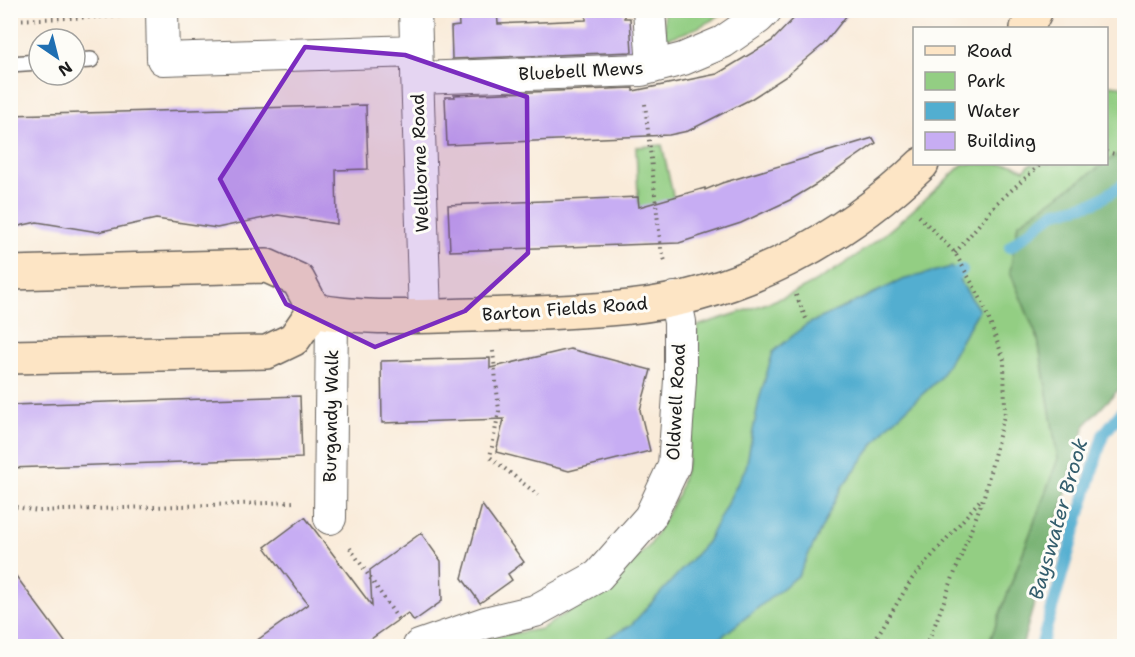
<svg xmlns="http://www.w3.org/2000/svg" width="1135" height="657" font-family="'Shantell Sans',sans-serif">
  <rect width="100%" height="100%" fill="#fdfcf7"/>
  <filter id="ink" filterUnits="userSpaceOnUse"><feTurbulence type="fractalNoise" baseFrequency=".0167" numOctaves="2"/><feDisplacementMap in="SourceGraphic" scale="12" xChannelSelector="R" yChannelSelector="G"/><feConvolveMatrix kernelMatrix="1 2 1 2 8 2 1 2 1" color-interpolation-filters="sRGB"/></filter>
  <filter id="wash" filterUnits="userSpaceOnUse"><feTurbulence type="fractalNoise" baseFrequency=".008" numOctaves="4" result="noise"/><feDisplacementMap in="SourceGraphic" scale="24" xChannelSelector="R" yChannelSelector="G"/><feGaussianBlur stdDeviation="1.35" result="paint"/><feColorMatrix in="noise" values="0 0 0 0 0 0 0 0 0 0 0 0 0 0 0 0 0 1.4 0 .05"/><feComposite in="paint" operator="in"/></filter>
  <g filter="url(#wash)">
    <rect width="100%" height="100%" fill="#f9ebd9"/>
    <path fill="#93ce83" stroke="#587550" stroke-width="1.5" d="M664 11H726C707 25 688 33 665 39Z
      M1107 85 1120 86 1124 89V155H1118L1107 162Z
      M662 145 683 241 640 244 636 147Z
      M963 164H1013L1024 170 1030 164H1105L1018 224 1010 272 1038 339 1058 459 988 646H465L497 636 541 629 606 588 650 545 678 494 688 459 697 326C730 315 765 306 797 291 860 261 913 211 963 164Z"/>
    <path fill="#76b171" stroke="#496646" stroke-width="1.5" d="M1118 154 1124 155V384L1085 425 1022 646H988L1058 459 1038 339 1010 272 1018 224Z"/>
    <path fill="#52aed0" stroke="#376576" stroke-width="1.5" d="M951 267 979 310 939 379 887 427 842 487 798 576 710 646H593L631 625 707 542 746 467 759 400 773 352 806 325 902 280Z"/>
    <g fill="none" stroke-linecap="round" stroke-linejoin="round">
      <path stroke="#52aed0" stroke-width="12" d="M1010 247 1053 213 1096 202 1124 184
        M956 274 962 270
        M1041 646 1103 435 1124 409"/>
    </g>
    <g id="blocks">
      <path fill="#c7adf3" d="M458 10H497L498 24 586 20V10H624V18H630L632 52 452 59 451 27 459 26Z
        M802 10H851L824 44 785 77 751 99 688 131 669 135 447 145 445 97H455L454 95 633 88V91L717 74 772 41Z
        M366 105 368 169 336 170 337 224 278 215 217 228 156 219 98 232 37 222 10 228V115Z
        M873 138 876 143 815 185 790 200 741 223 679 243 450 251 448 205 638 197 639 207 705 188V190L722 183Z
        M570 349 651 370 640 410 650 451 569 471 496 452 504 419 382 423 381 361 490 358V368Z
        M300 396 302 458 10 468V405Z
        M482 505 524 562 508 574 512 580 480 603 462 578Z
        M305 517 372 606 370 570 421 533 441 561 442 601 414 621 408 613 361 646H249L308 604 265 547Z
        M10 568 68 646H10Z"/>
    </g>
  </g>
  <g filter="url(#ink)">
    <use href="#blocks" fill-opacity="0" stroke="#69645e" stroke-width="1.5"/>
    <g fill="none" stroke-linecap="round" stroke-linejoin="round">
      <g stroke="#69645e" stroke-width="18">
        <path id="lane" d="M75 61 91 60
          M10 64 39 62"/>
      </g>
      <g stroke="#69645e" stroke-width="34">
        <path id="street" d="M162 10 163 59 416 51
          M415 10 425 316
          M649 10 653 67
          M417 78 641 70 683 59 723 42 758 18 766 10
          M330 518 332 314
          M419 646 485 623 535 611 598 576 650 517 674 466 680 380V322L675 298"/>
      </g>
      <g stroke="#69645e" stroke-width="36">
        <path id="secondary" d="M1027 28 1036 10
          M10 273 267 266 298 280 314 310
          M314 310C361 320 423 316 472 315 525 314 578 312 630 307 740 295 843 240 922 164
          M10 357 267 352 294 339 314 310"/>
      </g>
      <path stroke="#69645e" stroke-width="4" stroke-dasharray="1.5 4.5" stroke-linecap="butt" d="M10 20 127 16
        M645 104 661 249 665 261
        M1106 152 1124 156
        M919 216 955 253 982 301 1004 360 1005 412 984 496 931 635 924 646
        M955 253 997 203 1041 164
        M796 295 807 321
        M493 351 499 411 490 457 538 495
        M10 506 38 511 296 502
        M350 548 398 619
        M871 646 912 579 981 499"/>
      <use href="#lane" stroke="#fff" stroke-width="15"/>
      <use href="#street" stroke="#fff" stroke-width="32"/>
      <use href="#secondary" stroke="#fde5c5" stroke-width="33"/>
    </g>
  </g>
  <path fill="#7b2cbf" fill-opacity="0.2" stroke="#7b2cbf" stroke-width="4.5" stroke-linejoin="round" d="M305 47 405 55 527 97 528 253 465 311 375 347 286 304 220 179Z"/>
  <g text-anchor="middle" stroke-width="6" stroke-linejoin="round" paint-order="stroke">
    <g font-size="18" fill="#1c1c1c" stroke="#fdfcf7">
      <text transform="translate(581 71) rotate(-3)" y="6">Bluebell Mews</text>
      <text transform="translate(420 163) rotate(-92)" y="6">Wellborne Road</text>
      <text transform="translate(565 309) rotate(-4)" y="6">Barton Fields Road</text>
      <text transform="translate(676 402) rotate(-87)" y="6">Oldwell Road</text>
      <text transform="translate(331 416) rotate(-89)" y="6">Burgandy Walk</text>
    </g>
    <g font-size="20" font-style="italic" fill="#345e6d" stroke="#fdfcf7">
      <text transform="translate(1058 519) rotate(-74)" y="7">Bayswater Brook</text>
    </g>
  </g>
  <rect width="1135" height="657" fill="none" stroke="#fdfcf7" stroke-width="36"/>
  <rect x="913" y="27" width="195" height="138" fill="#fdfcf7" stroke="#a3a29f" stroke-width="1.5"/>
  <rect x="925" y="46" width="30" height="9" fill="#fde5c5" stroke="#a3a29f" stroke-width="1.5"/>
  <text x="967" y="57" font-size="18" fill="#1c1c1c">Road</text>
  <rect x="925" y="72" width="30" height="18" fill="#93ce83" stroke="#a3a29f" stroke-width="1.5"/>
  <text x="967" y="87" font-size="18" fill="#1c1c1c">Park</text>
  <rect x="925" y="102" width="30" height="18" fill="#52aed0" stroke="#a3a29f" stroke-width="1.5"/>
  <text x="967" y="117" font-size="18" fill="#1c1c1c">Water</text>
  <rect x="925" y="132" width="30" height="18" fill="#c7adf3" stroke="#a3a29f" stroke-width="1.5"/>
  <text x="967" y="147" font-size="18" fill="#1c1c1c">Building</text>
  <g transform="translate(57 57) rotate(145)"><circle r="28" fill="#fdfcf7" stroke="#a3a29f" stroke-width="1.5"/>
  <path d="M0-4.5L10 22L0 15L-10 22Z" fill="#1f6fb2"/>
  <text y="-9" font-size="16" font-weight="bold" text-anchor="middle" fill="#1c1c1c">N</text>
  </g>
</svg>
